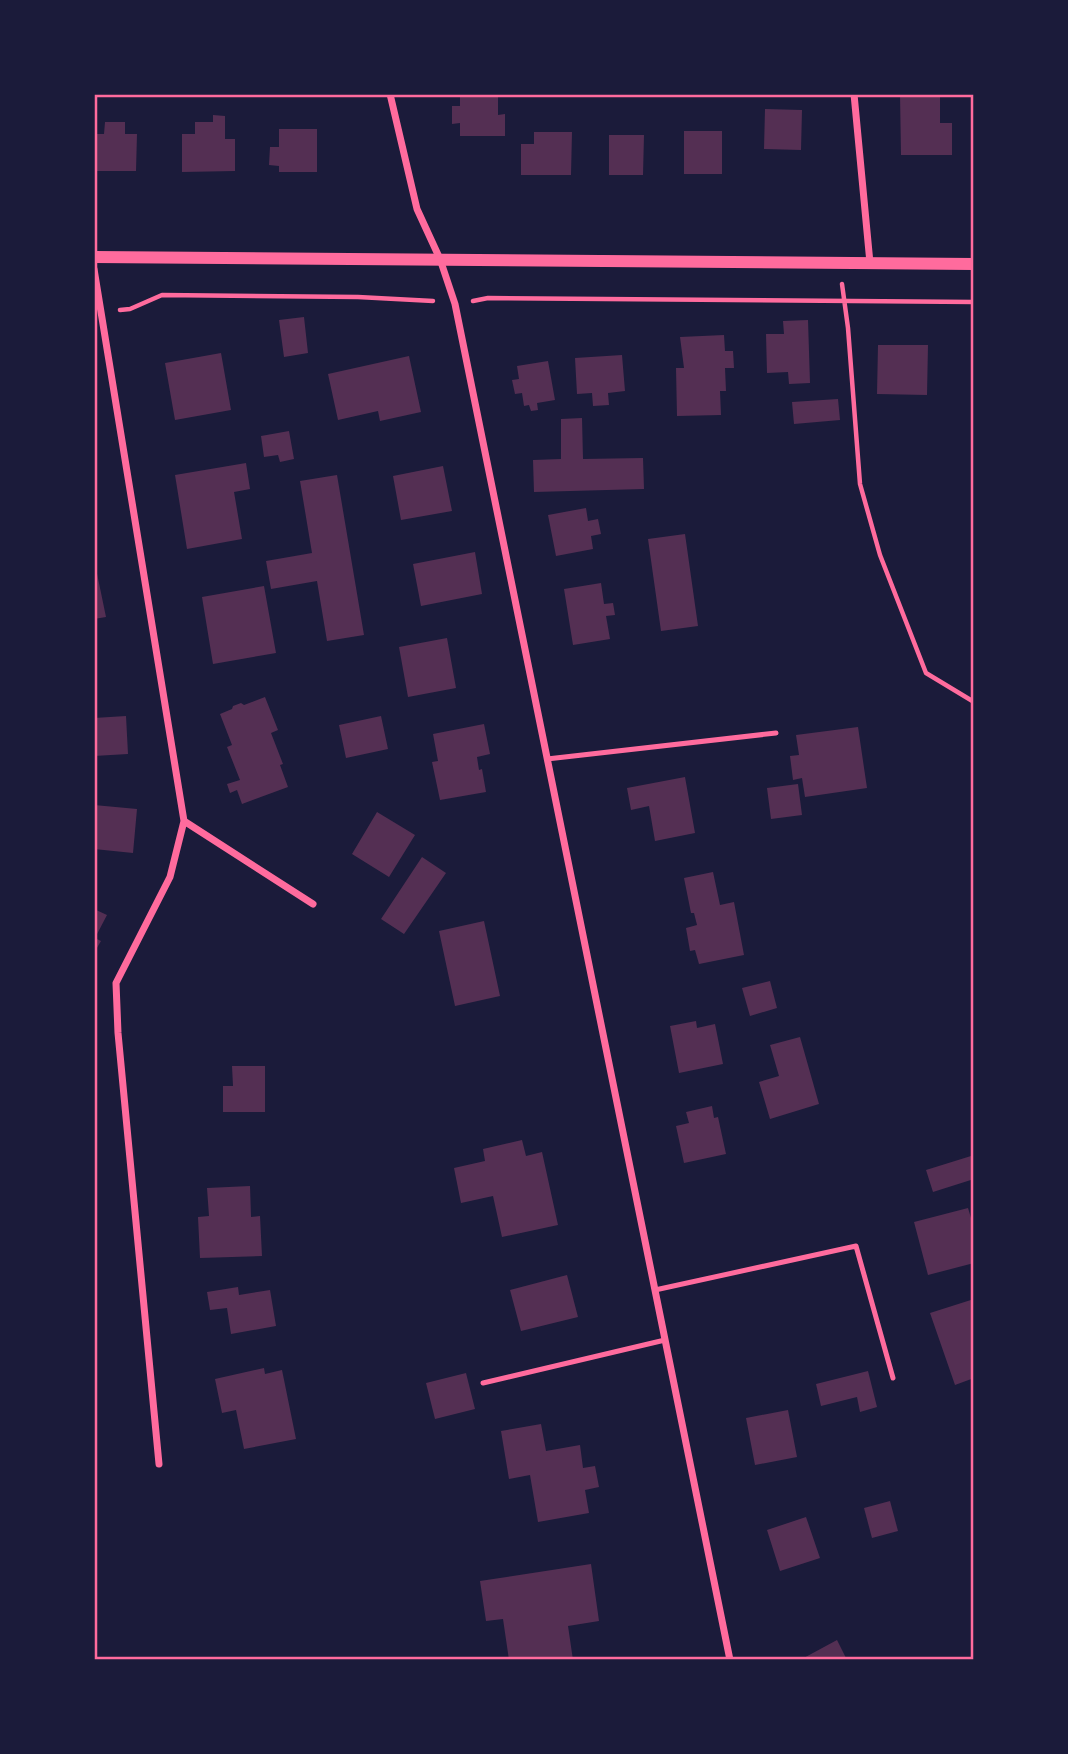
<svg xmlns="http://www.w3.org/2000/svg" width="1068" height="1754" font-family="Figtree,sans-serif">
  <rect width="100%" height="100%" fill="#1b1b3a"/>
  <path fill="#542f53" d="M460 94H498V115L505 114V136H460V123L452 124V106H460Z
    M900 94H940V123H952V155H901Z
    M765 109 802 110 801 150 764 149Z
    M213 115 225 116V139H235V171L182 172V134H195V122H213Z
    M105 122H125V134H137L136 171H94V134H104Z
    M279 129H317V172H279V166L269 165 270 147H279Z
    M684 131H722V174H684Z
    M534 132H572L571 175H521V144H534Z
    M609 135H644L643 175H609Z
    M304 317 308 353 284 357 279 320Z
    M808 320 810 383 789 384 788 372 767 373 766 334H784L783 321Z
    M724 335 725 351H733L734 368H725L726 391H720L721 415 677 416 676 368H684L680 337Z
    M878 345H928L927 395 877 394Z
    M221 353 231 410 175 420 165 363Z
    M622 355 625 391 608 393 609 405 593 406 592 393 577 394 575 358Z
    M409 356 421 412 380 421 378 411 338 420 328 374Z
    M548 361 555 400 537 403 538 410 531 411 529 405 524 406 522 393 515 394 512 380 519 379 517 366Z
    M838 399 840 420 794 424 792 402Z
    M582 418 583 459 643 458 644 489 534 492 533 460 561 459V419Z
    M289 431 294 459 280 462 278 455 264 457 261 436Z
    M246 463 250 489 234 492 242 539 187 549 175 475Z
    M443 466 452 511 401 520 393 476Z
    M337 475 364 635 327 641 317 581 271 589 266 561 312 553 300 481Z
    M586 508 588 521 598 519 601 534 591 536 593 549 556 556 548 515Z
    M685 534 698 626 661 631 648 539Z
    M475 552 482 594 421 606 413 564Z
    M94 559 106 617 94 619Z
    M601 583 604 604 613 603 615 615 606 616 610 639 573 645 564 589Z
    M264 586 276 653 213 664 202 597Z
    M447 638 456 688 408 697 399 647Z
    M265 697 278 730 271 733 283 764 280 765 288 787 242 804 237 790 230 793 227 784 240 780 227 747 232 745 220 714 232 709 233 706 241 703 244 705Z
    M126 716 128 754 94 756V718Z
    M381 716 388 749 346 758 339 725Z
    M484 724 490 754 477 757 479 770 482 769 486 792 440 800 432 762 438 761 433 734Z
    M858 727 867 788 805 797 802 778 793 780 790 756 799 755 796 735Z
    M685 777 695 833 655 841 649 806 631 810 627 788Z
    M798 784 802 815 771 819 767 788Z
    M94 805 137 809 133 853 94 849Z
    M377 812 415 835 389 877 352 854Z
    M422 857 446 873 404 934 381 919Z
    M713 872 720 905 734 902 744 955 699 964 695 950 690 951 686 928 697 925 694 913H691L684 878Z
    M94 909 107 915 95 938 101 941 94 953Z
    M484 921 500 996 455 1006 439 931Z
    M770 981 777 1008 750 1016 742 988Z
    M696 1021 697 1028 715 1024 723 1064 679 1073 670 1026Z
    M800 1037 819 1104 770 1119 759 1082 779 1076 770 1045Z
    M232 1066H265V1112H223V1086H233Z
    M712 1106 714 1118 718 1117 726 1154 684 1163 676 1126 689 1123 686 1112Z
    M522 1140 526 1156 542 1152 558 1225 502 1237 493 1196 461 1203 454 1168 485 1161 483 1149Z
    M971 1156 974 1179 933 1192 926 1170Z
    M250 1186 251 1217 260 1216 262 1256 200 1258 198 1217 209 1216 207 1188Z
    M968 1208 974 1228V1263L928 1275 914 1222Z
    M567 1275 578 1317 521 1331 510 1290Z
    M238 1287 239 1295 270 1290 276 1326 231 1334 227 1308 210 1310 207 1292Z
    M974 1299V1378L955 1385 930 1313Z
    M264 1368 265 1374 282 1370 296 1439 244 1449 236 1410 222 1413 215 1379Z
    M868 1371 877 1407 860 1412 857 1397 821 1406 816 1384Z
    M466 1373 475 1409 435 1419 426 1383Z
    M788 1410 797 1457 755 1465 746 1418Z
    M541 1424 546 1451 580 1445 583 1468 595 1466 599 1487 585 1490 589 1513 538 1522 530 1475 509 1479 501 1431Z
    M890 1501 898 1531 872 1538 864 1508Z
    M806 1517 820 1558 780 1571 767 1530Z
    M591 1564 599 1621 568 1626 573 1660H509L503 1619 486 1621 480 1581Z
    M837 1640 847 1660H800Z"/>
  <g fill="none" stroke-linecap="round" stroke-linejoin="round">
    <path stroke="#ff6b9d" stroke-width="4.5" d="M842 284 848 328 860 484 880 555 926 673 974 702
      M473 301 488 298 974 302
      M120 310 130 309 162 295 358 297 433 301"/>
    <path stroke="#ff6b9d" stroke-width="5" d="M547 759 776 733
      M655 1290 856 1246 893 1378
      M483 1383 665 1340"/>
    <path stroke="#ff6b9d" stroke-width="7" d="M390 94 417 209 440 259 455 304 730 1660
      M854 94 870 263
      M94 269 184 821 170 877 116 983 118 1033 159 1464
      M184 821 313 904"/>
    <path stroke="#ff6b9d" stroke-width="12" d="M94 257 974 264"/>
  </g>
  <rect width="1068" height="1754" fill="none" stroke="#1b1b3a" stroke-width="192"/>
  <rect x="96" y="96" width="876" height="1562" fill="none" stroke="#ff6b9d" stroke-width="2.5"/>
</svg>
